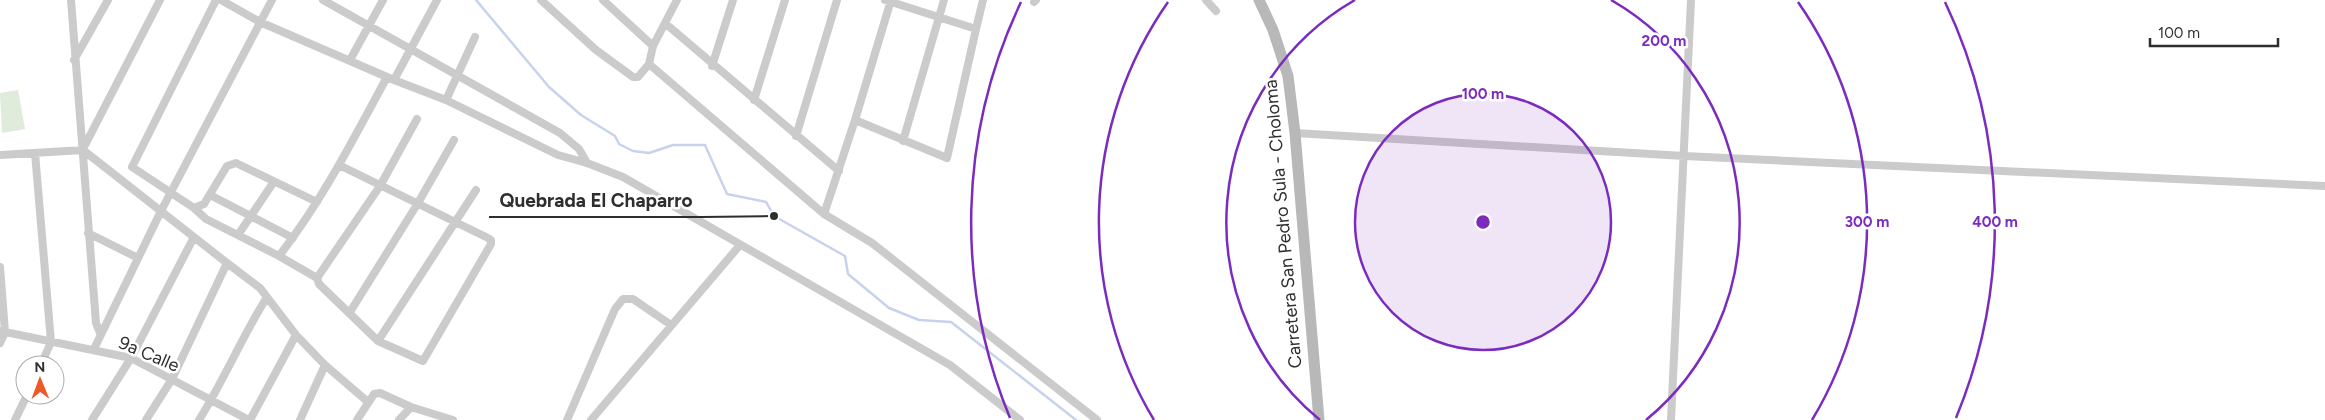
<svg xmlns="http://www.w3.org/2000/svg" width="2325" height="420" font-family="Figtree,sans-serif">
  <rect width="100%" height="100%" fill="#fff"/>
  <path fill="#dfecdc" d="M18 90 25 129 2 133 0 93Z"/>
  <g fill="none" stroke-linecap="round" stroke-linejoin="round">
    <path stroke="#c7d2ed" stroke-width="2.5" d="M476 0 549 87 581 115 615 136 619 144 633 151 649 153 673 145H705L727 194 766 202 774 216 845 256 848 274 889 308 919 320 951 322 1076 420"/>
    <path stroke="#cbcbcb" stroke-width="8" d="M71 0 96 323 100 333
      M216 0 132 167 194 208 204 204 227 166 236 163 317 202
      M221 0 260 22 394 80 446 100 558 155 587 163 623 177 950 365 1020 420
      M323 0 560 133 579 149 587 163
      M541 0 596 50 633 77H638L649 64 653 46 677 0
      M603 0 653 46
      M885 0 976 29 983 0
      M1206 0 1216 11
      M1034 2 1036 0
      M666 24 839 171
      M74 60 108 0
      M350 60 383 0
      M649 64 824 214 872 243 1097 420
      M712 66 733 0
      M394 80 437 0
      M446 100 475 37
      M754 100 785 0
      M855 120 947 158 976 29
      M1295 133 1684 156 2325 186
      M796 136 837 0
      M903 141 944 0
      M83 149 160 0
      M35 153 51 342 41 365
      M0 155 83 150 227 263 260 288 296 335 325 365 368 402
      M339 165 488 238 491 240V244L423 361 378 341 319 284 317 278 380 186 417 119
      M210 195 293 238
      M194 208 206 219 279 256 317 278
      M824 214 855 120 891 0
      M88 233 138 258
      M238 235 273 183
      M279 256C322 201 354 138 387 77
      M0 267 5 332 0 343
      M350 312 418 203 454 140
      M0 331 131 358 249 420
      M378 341 476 190
      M94 349 161 211 272 0
      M15 420 27 395
      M92 420 131 358 194 237
      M146 420 172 379 227 263
      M199 420C224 380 242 337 267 297
      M250 420 296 335
      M300 420 325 365
      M357 420 374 394 380 393 411 407 453 420
      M399 420 411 407
      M567 420 615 309 623 299H633L671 325
      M591 420 740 245
      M1671 420 1691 0"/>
    <path stroke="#b8b8b8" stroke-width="11" d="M1259 0 1273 30 1288 76 1295 133 1319 420"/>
  </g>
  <circle cx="1483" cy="222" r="128" fill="#7b2cbf" fill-opacity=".12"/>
  <g fill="none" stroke="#7b2cbf" stroke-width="2.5">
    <circle cx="1483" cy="222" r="128"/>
    <path d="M1320 420A256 256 0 0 1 1355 0M1611 0A256 256 0 0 1 1646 420"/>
    <path d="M1154 420A384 384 0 0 1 1168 2M1798 2A384 384 0 0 1 1812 420"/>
    <path d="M1010 418A512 512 0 0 1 1021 2M1945 2A512 512 0 0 1 1956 418"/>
  </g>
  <g text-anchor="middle" stroke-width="5" stroke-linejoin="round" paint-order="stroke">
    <g font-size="18" fill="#2e2e2e" stroke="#fff">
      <text transform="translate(1283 224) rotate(-95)" y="6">Carretera San Pedro Sula - Choloma</text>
      <text transform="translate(149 354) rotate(23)" y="6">9a Calle</text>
    </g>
  </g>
  <circle cx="1483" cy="222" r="8" fill="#7b2cbf" stroke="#fff" stroke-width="2.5"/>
  <g font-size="15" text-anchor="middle" font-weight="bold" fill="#7b2cbf" stroke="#fff" stroke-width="5" stroke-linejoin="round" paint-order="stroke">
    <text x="1664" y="46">200 m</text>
    <text x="1483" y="99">100 m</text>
    <text x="1867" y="227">300 m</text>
    <text x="1995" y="227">400 m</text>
  </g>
  <path fill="none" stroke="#2e2e2e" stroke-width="2" d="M774 216L702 217H489"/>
  <circle fill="#2e2e2e" stroke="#fff" stroke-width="2" cx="774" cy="216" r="5"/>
  <g font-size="19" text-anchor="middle" font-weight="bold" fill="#2e2e2e" stroke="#fff" stroke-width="5" stroke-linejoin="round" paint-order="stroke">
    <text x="596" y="207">Quebrada El Chaparro</text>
  </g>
  <g transform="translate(40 380) rotate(359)"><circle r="24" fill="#ffffff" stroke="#ababab"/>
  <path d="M0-4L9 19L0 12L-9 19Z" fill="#ec582a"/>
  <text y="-8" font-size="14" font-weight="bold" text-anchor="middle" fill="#2e2e2e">N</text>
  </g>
  <path d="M2150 38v8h128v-8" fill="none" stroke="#2e2e2e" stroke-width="2.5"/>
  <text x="2158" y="38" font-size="15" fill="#2e2e2e" stroke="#ffffff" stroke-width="4" paint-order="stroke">100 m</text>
</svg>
